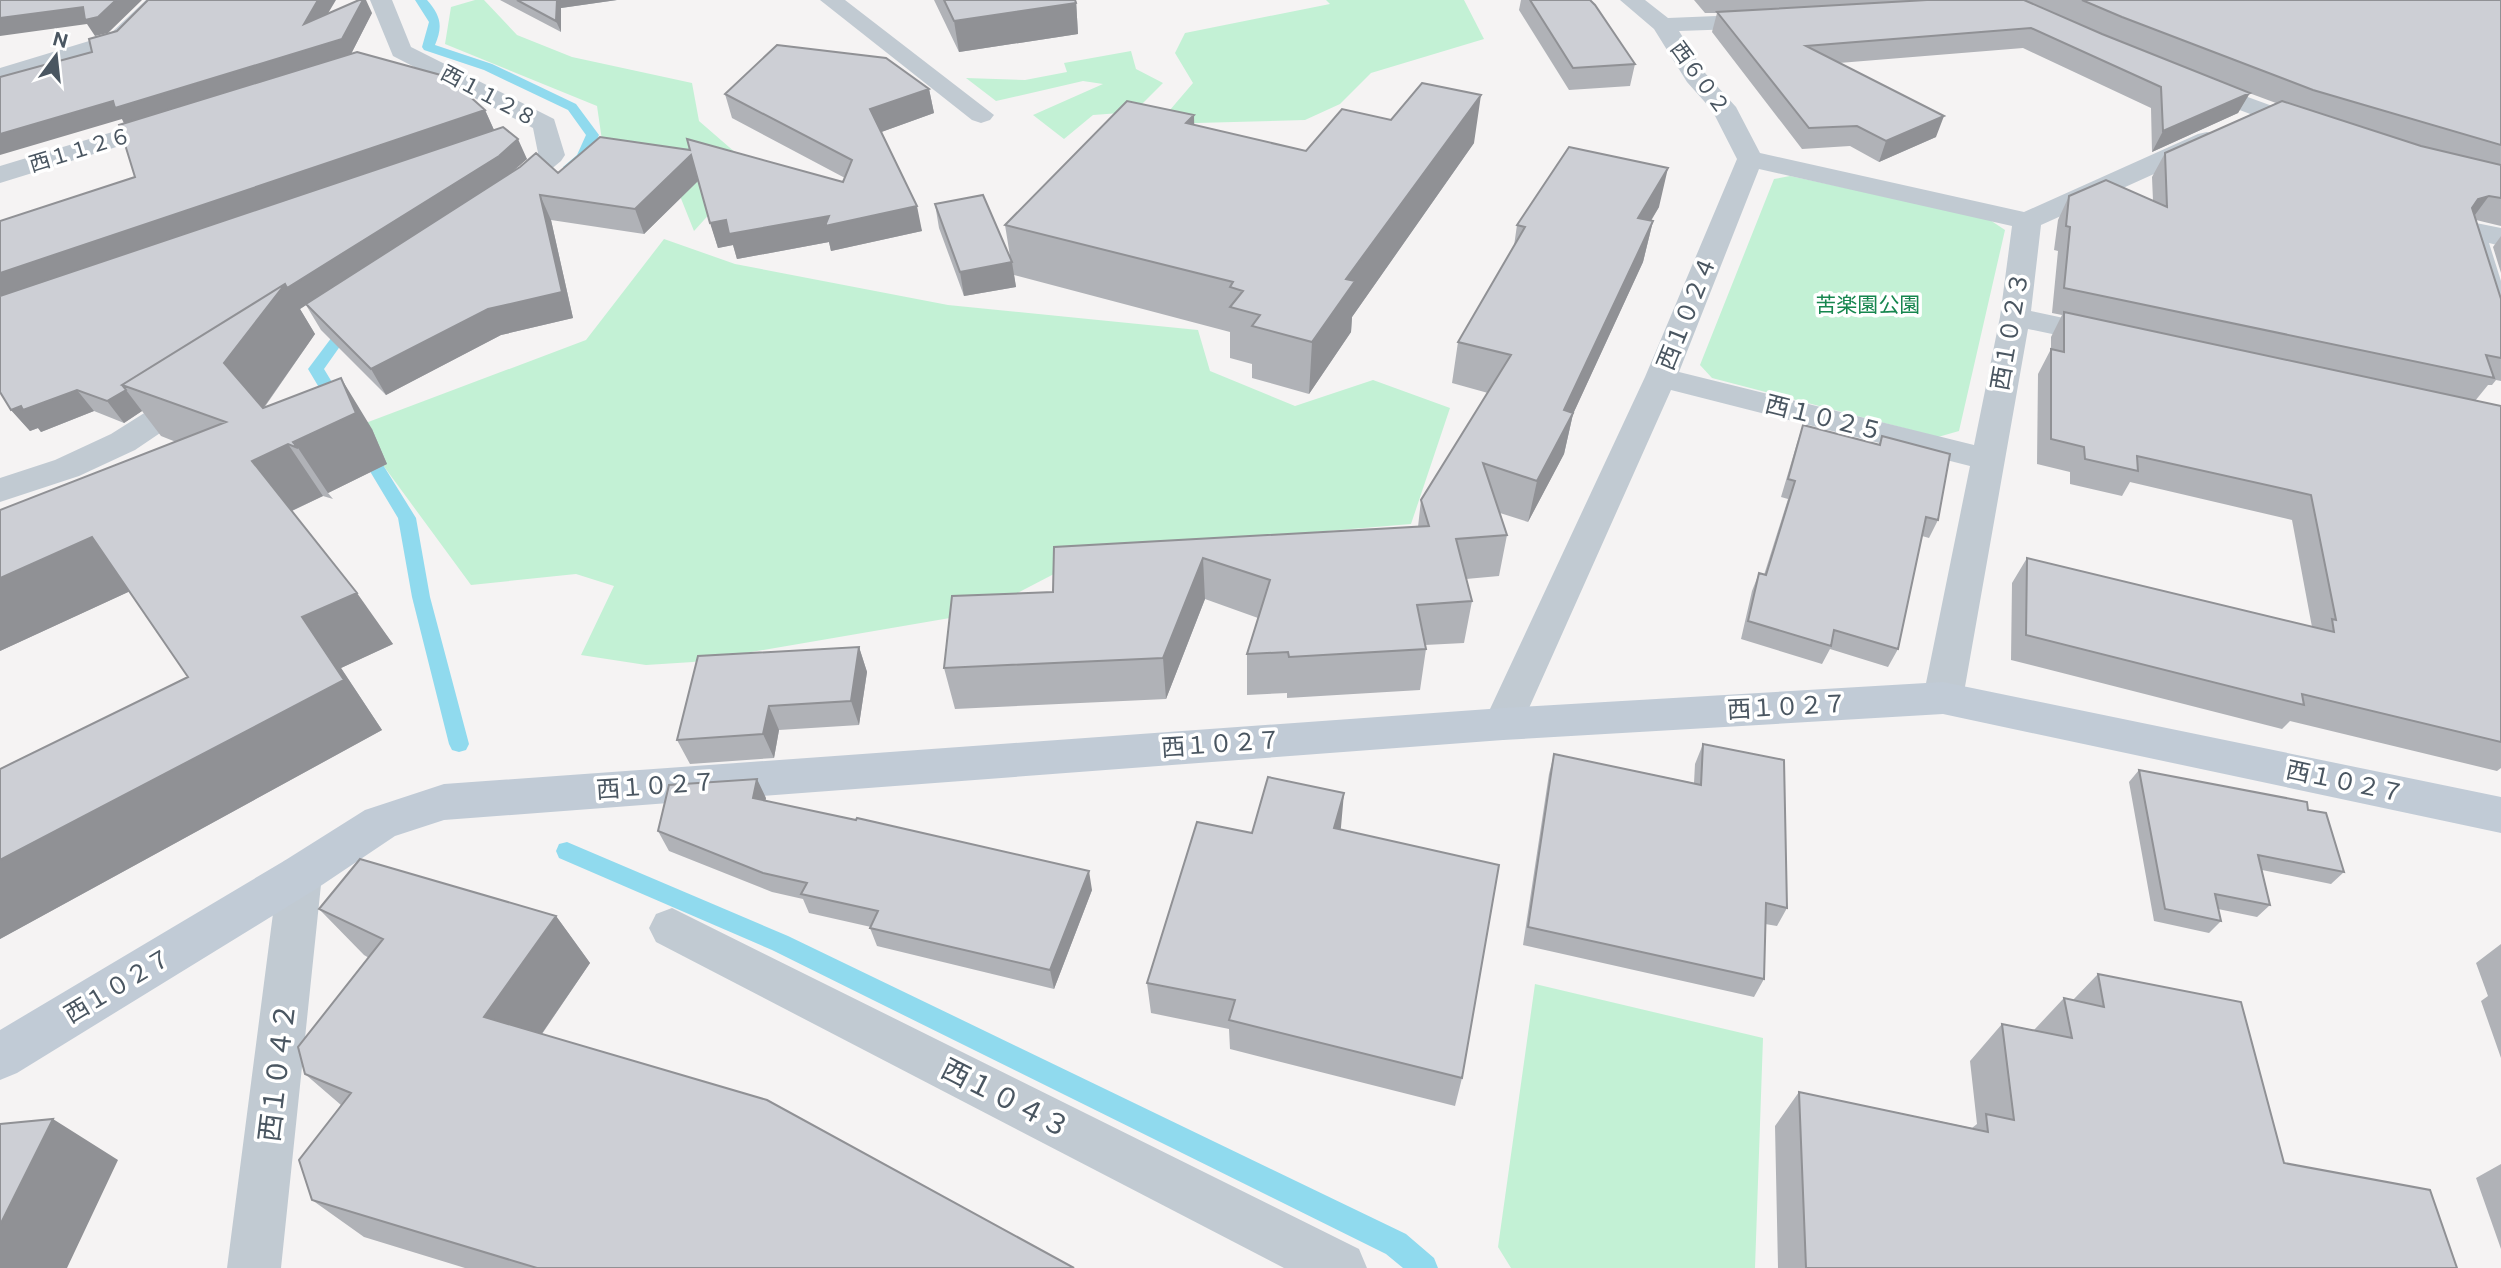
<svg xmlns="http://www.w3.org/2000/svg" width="2501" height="1268" font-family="'Public Sans','Noto Sans JP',sans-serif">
  <rect width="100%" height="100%" fill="#f5f3f3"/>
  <path fill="#c3f1d5" d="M475 0H484L517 35 572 57 692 83 699 121 752 167 694 231 680 196 604 154 597 106 445 44 451 7Z
    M1326 0H1464L1484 39 1371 73 1340 104 1305 120 1158 124 1193 83 1175 53 1185 33 1330 4Z
    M1131 51 1136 69 1163 83 1134 112 1093 115 1064 139 1033 115 1103 84 1083 81 996 101 966 78 1025 80 1067 72 1064 63Z
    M1790 176 1987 218 2005 230 1959 431 1938 437 1712 378 1700 365 1774 179Z
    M664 239 735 264 948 305 1198 330 1210 371 1295 406 1373 380 1450 408 1411 524 1100 550 979 613 693 662 646 665 581 655 614 586 576 574 471 585 355 427 586 340Z
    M1535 984 1763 1038 1755 1268H1511L1498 1247Z"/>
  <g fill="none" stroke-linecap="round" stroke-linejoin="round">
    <path fill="#90daee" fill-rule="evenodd" d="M415 0H427C441 16 443 26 435 45L492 64 576 104 599 135C592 151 587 165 570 171L563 167 577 155 586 135 568 110 484 70 424 50 422 47 429 22Z
      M353 320 361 325 348 335 324 369 347 407 339 412 333 411 308 369 338 329Z
      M364 442 370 444 416 518 430 597 469 744 466 750 459 752 452 750 449 744 412 597 398 518 356 448Z
      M567 842 788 936 1406 1234 1434 1258 1438 1268H1403L1386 1254 772 950 559 858 556 851 559 844Z"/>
    <path fill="#c1cad2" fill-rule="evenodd" d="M146 0H170L125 45 0 83V68L109 35Z
      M370 0H392L411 47 554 119 565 155 561 161 514 200 504 202 494 200 490 194 494 188 538 153 533 128 393 56Z
      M820 0H845L994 115 990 120 981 123 972 120Z
      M1620 0H1645L1668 18 1765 14 1773 16 1777 21 1773 26 1765 28 1679 31 1705 73 1736 107 1760 153 2024 212 2198 134 2207 132 2216 134 2220 140 2216 146 2041 225 2031 311 2120 330 2125 337 2120 344 2109 346 2028 329 1963 698 1957 709 1943 714 1929 709 1923 698 1970 466 1671 390 1517 735 1503 740 1489 735 1483 724 1645 377 1737 159 1712 110 1687 82 1654 29ZM1759 169 2012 226 2000 317 1974 445 1679 372Z
      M2193 77 2316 122 2320 127 2316 132 2307 135 2298 132 2184 89 2181 84 2184 79Z
      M172 114 181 117 185 122 181 127 0 183V166Z
      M2471 222 2501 228V246L2489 243 2501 281V338L2490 336 2486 329 2457 231 2461 225Z
      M195 385 206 388 211 395 206 402 135 450 79 476 0 502V478L55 460 111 434 184 388Z
      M300 856 316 861 322 875 281 1268H227L278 875 284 861Z
      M672 908 1359 1249 1367 1268H1284L656 942 649 928 656 914Z"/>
    <path fill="#c1cbd6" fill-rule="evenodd" d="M1943 682 2501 797V833L1943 714 1503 740 444 820 395 836 316 889 17 1073 0 1080V1030L284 861 365 810 444 784 1503 708Z"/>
  </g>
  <path fill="#b0b2b7" d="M500 0H617L561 8V32Z
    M934 0H1076L1078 34 959 52Z
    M1521 0H1590L1635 64 1630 86 1569 90 1519 10Z
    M1694 0H2501V226L2476 220 2501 299V381L2496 380 2492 385H2488L2475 401 2501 406V768L2497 771 2290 721 2282 729 2011 660 2012 583 2027 558 2312 627 2292 520 2130 482 2122 496 2070 484V472L2037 464 2038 374 2051 349V337L2062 315 2052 313 2058 251 2054 250 2058 220 2069 196 2153 201 2152 177 2165 153 2276 103 2249 93 2238 113 2152 152 2151 108 2023 48 1839 63 1936 137 1879 162 1850 146 1802 149 1712 32 1717 13H1705Z
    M372 13 351 54 485 110 494 130 527 159 510 174 558 173 843 182 845 178 732 118 725 94 929 89 934 113 881 132 922 231 831 251 829 242 737 259 733 245 718 248 698 181 644 234 551 220 573 318 501 335 386 395 321 330 306 305 300 309 315 334 264 408 372 429 387 464 328 493 333 499 323 496 292 511 393 644 341 668 382 730 0 939V769L188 677 130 591 0 651V510L176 442 161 436 142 411 124 423 94 411 41 432 38 428 30 431 11 410 135 177 124 123 122 119 328 14Z
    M1194 115V125L1306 151 1474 143 1352 317 1351 332 1309 394 1252 378V364L1230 358V332L1014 275 1016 287 964 296 939 228 935 204 1010 256 1005 225Z
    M1659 207 1651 221H1653L1643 262 1573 414 1564 454 1528 522 1500 513 1507 535 1499 576 1466 579 1472 601 1464 643 1425 645 1426 649 1420 690 1287 698V693L1247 695V654L1258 618 1205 599 1166 699 955 709 944 668 1053 592 1054 547 1418 527 1421 500 1488 393 1452 383 1458 342 1514 246 1517 225Z
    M2501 236V273L2493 247Z
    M1803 425 1879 445 1882 436 1938 520 1929 538 1922 536 1898 649 1888 667 1830 649 1822 664 1741 639 1752 591 1759 573 1764 575 1788 499 1781 497 1797 443Z
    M859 647 867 672 859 725 779 730 774 758 690 764 677 740Z
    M1703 744 1787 908 1777 926 1765 924 1764 979 1754 997 1523 945 1549 774 1554 754 1694 783 1695 764Z
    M2139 770 2308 810 2344 872 2331 884 2262 870 2270 905 2257 917 2218 909 2221 921 2209 933 2154 921 2129 782Z
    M766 798 765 801 1092 890 1054 989 877 946 870 928 871 927 809 913 803 899 772 892 669 851 658 831Z
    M1341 827 1340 830 1462 1078 1455 1106 1230 1049 1229 1029 1151 1013 1147 983 1252 833Z
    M319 909 556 916 590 963 542 1034 1074 1268H465L364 1237 312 1200 341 1105 305 1074 369 958 364 955Z
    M2501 944V1058L2481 1001 2488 996 2476 963Z
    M2098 974 2284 1163 2457 1268H1778L1775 1126 1799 1092 1972 1128 1977 1124 1970 1061 2002 1024 2034 1030 2064 998 2073 1000Z
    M2501 1164V1249L2476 1178Z"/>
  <path fill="#909195" d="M116 0H142L108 33 95 36 87 24 0 36V18Z
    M318 0H336L312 40 304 24Z
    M363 0H366L372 13 350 56 125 125 122 119 0 155V134L113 101Z
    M557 0H617L561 8V32L556 21Z
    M1076 0 1078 34 959 52 954 21Z
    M929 89 934 113 876 134 870 109Z
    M2250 93 2238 113 2152 152 2163 131Z
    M1481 95 1474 143 1352 317 1351 332 1309 394 1312 342 1346 279Z
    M485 110 494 130 0 299V273Z
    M1194 115 1195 163 1186 123Z
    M1944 116 1936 137 1879 162 1886 141Z
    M518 139 527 159 507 176 300 309 315 334 259 414 224 363 285 284Z
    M691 155 699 180 644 234 635 209Z
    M1668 168 1659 207 1628 258 1638 218Z
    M540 195 551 220 573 318 501 335 386 395 371 369Z
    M2489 196 2472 219 2460 222 2478 199Z
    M917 206 922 231 831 251 829 242 737 259 733 245 718 248 710 223 726 220Z
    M1653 221 1643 262 1573 414 1564 454 1528 522 1537 481 1564 410Z
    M1012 262 1016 287 964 296 960 272Z
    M341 378 372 429 387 464 328 493 298 448 293 442Z
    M77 390 94 411 41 432 38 428 30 431 11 410Z
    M126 390 142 411 124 423 107 401Z
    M288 444 323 496 289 512 252 461Z
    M92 537 137 588 0 651V578Z
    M1203 558 1205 599 1166 699 1163 658Z
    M357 593 393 644 341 668 382 730 0 939V860L302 617Z
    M859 647 867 672 859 725 851 701Z
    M769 706 779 730 774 758 763 734Z
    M757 779 766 798 762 818 753 798Z
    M1344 793 1341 827 1332 861 1334 828Z
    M1089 871 1092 890 1054 989 1050 970Z
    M556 916 590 963 523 1061 484 1017Z
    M53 1119 118 1160 67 1268H0V1225Z"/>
  <path fill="#cdcfd5" stroke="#909195" stroke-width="2" d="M0 0H116L98 17 85 20 83 7 0 18Z
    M148 0H318L304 24 359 0H363L342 39 115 108 113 101 0 134V77L92 52 89 39 117 31Z
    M517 0H557L556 21Z
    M944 0H1075L1076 3 954 21Z
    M1530 0H1590L1595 5 1635 64 1573 68Z
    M1927 0H2024L2102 34 2250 93 2163 131 2161 87 2031 28 1806 46 1944 116 1886 141 1857 126 1809 128 1717 12Z
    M2082 0H2501V145L2313 90 2122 17Z
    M777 45 886 58 929 89 870 109 917 206 825 226 829 216 729 234 726 220 710 223 691 155 635 209 540 195 562 292 488 309 371 369 306 304 520 167 536 153 558 173 600 137 690 150 687 139 843 182 852 160 725 94Z
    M357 52 448 77 485 110 0 273V221L135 177 119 125Z
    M1422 83 1481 95 1346 279 1355 281 1312 342 1252 326 1260 315 1230 307 1243 291 1230 287 1233 282 1005 225 1127 101 1194 115 1186 123 1306 151 1342 109 1391 120Z
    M2282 101 2421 146 2501 165V198L2489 196 2478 199 2472 208 2501 299V358L2486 355 2494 378 2064 288 2070 227 2066 226 2069 196 2106 180 2167 207 2165 153Z
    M503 127 518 139 499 156 287 288 285 284 122 385 126 390 107 401 77 390 23 410 21 406 11 410 0 392V296Z
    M1569 147 1668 168 1638 218 1653 221 1564 410 1573 413 1537 481 1483 463 1507 535 1456 539 1472 601 1417 605 1426 649 1289 657 1288 652 1247 654 1270 580 1203 558 1163 658 944 668 952 596 1053 592 1054 547 1429 526 1421 500 1511 355 1458 342 1525 227 1517 225Z
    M983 195 1012 262 960 272 935 204Z
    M285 284 224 363 263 408 341 378 356 413 293 442 298 448 288 444 252 461 357 593 302 617 344 680 0 860V769L188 677 92 537 0 578V510L226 422 122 385Z
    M2064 312 2501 406V742L2302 694 2304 705 2026 635 2027 558 2334 632 2332 619 2336 620 2311 495 2137 456 2138 471 2085 459 2084 447 2051 439V349L2064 352Z
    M1803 425 1880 445 1882 436 1950 454 1938 520 1926 517 1898 649 1834 630 1831 646 1748 621 1759 573 1766 575 1795 481 1788 479Z
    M859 647 851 701 769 706 763 734 677 740 698 656Z
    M1703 744 1784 760 1787 908 1766 903 1764 979 1528 927 1554 754 1701 785Z
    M2139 770 2307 802 2308 810 2326 813 2344 872 2258 855 2270 905 2215 894 2221 921 2165 909Z
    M1268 777 1344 793 1334 828 1499 865 1462 1078 1229 1020 1235 1000 1147 983 1197 822 1252 833Z
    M757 779 753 798 856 820 857 818 1089 871 1050 970 870 928 878 911 801 894 807 883 763 873 658 831 669 785Z
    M360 859 556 916 484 1017 767 1100 1074 1268H537L312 1200 299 1160 351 1093 305 1074 298 1047 383 939 319 909Z
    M2098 974 2241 1002 2284 1163 2430 1190 2457 1268H1806L1799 1092 1988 1132 1986 1114 2014 1120 2002 1024 2072 1038 2064 998 2104 1007Z
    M53 1119 0 1225V1124Z"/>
  <g text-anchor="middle" stroke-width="7" stroke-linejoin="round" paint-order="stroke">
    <g font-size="21" fill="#4a5661" stroke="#fff">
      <text transform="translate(1700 78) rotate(54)" y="7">西６０２</text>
      <text transform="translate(489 96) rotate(28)" y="7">西１１２８</text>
      <text transform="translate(80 150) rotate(-17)" y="7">西１１２６</text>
    </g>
    <g font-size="21" fill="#17864f" stroke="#fff">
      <text x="1868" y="312">苦楽園公園</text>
    </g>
    <g font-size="24" fill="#4a5661" stroke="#fff">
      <text transform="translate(1687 313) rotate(-68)" y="8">西１０２４</text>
      <text transform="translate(2010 331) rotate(-80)" y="8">西１０２３</text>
      <text transform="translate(1824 418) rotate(14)" y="8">西１０２５</text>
      <text transform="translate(1787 707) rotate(-3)" y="8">西１０２７</text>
      <text transform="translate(1221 744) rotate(-4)" y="8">西１０２７</text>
      <text transform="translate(2345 782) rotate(12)" y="8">西１０２７</text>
      <text transform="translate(656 786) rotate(-4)" y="8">西１０２７</text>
      <text transform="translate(118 986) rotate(-31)" y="8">西１０２７</text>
    </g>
    <g font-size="28" fill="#4a5661" stroke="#fff">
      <text transform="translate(277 1072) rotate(-83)" y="10">西１０４２</text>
      <text transform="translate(1006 1098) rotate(27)" y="10">西１０４３</text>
    </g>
  </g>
  <g transform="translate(56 56) rotate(15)" stroke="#ffffff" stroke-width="5" paint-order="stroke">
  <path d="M0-5L12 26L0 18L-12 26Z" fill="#4a5661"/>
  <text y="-10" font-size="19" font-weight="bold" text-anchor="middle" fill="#4a5661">N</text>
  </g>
</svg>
